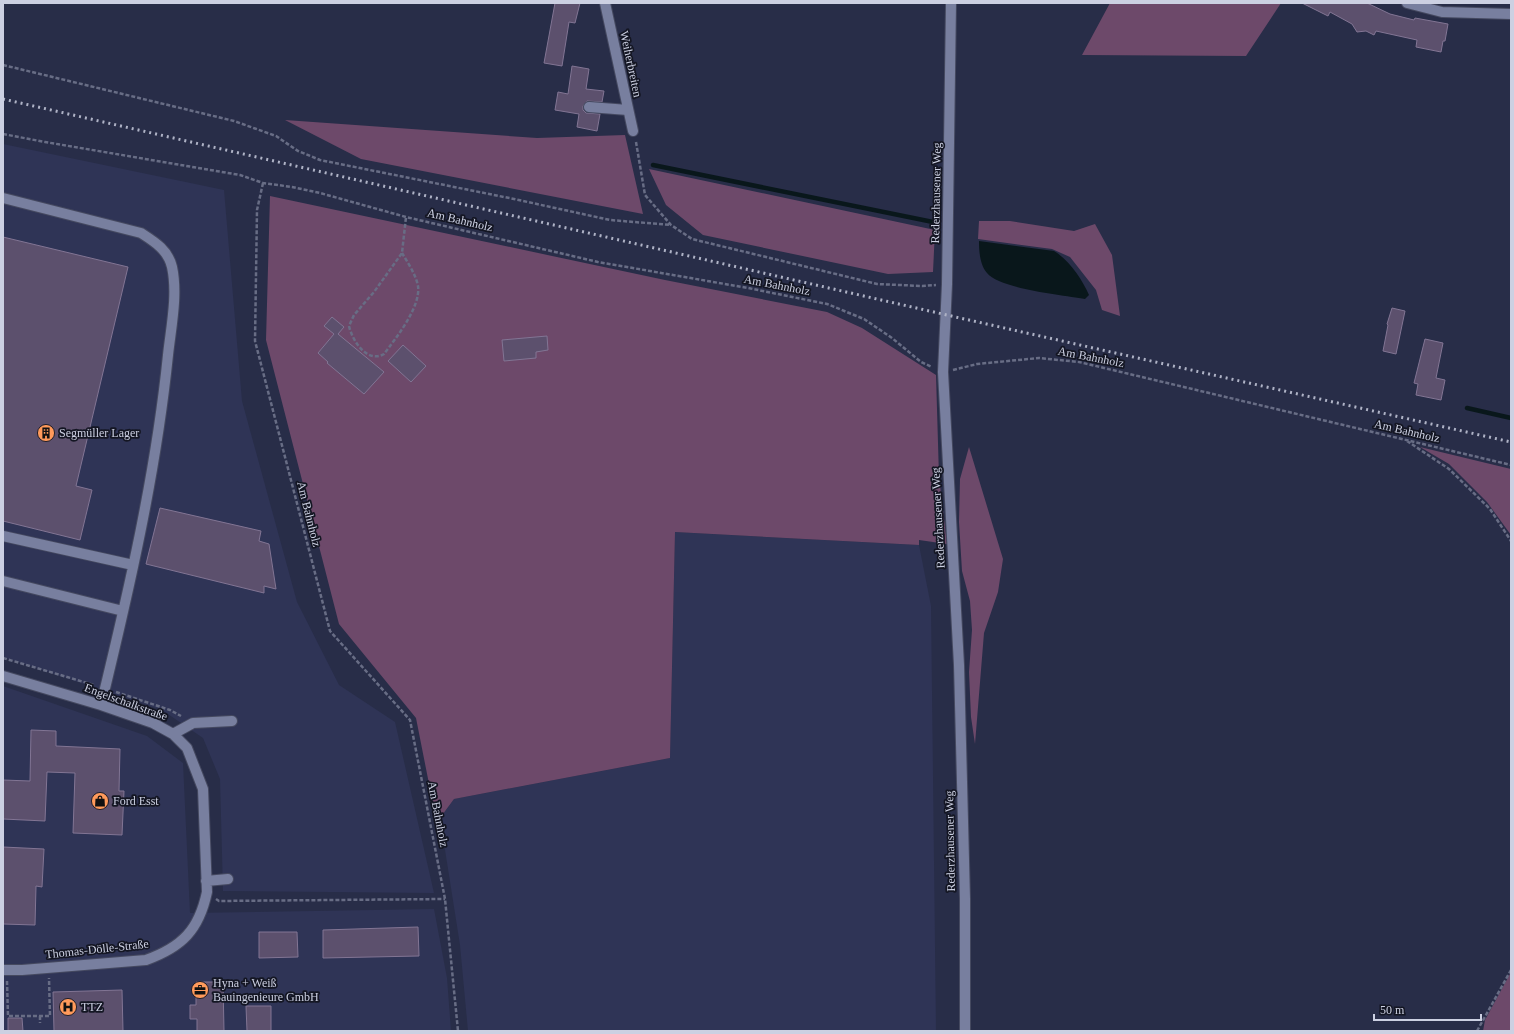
<svg xmlns="http://www.w3.org/2000/svg" width="1514" height="1034" font-family="'Times New Roman',serif">
  <rect width="100%" height="100%" fill="#282d48"/>
  <path fill="#2f3456" d="M3 144 224 190 242 401 297 602 339 685 395 722 434 893 223 891 220 779 203 738 162 710 3 657Z
    M675 532 919 545 931 606 936 1031H468L460 945 440 818 454 799 670 758Z
    M3 686 147 736 183 763 190 913 434 909 447 978 451 1031H3Z"/>
  <path fill="#6d496a" d="M1110 3H1281L1246 56 1082 55Z
    M285 120 537 138 625 135 643 214 361 159Z
    M649 169 935 230 933 272 888 274 703 235 666 205Z
    M270 196 665 280 827 312 862 328 936 375 939 477 947 544 919 540V545L675 532 670 758 454 799 440 818 432 799 416 718 339 624 266 340Z
    M979 221H1010L1074 231 1095 224 1112 255 1120 316 1102 310 1096 290 1070 257 1052 249 978 239Z
    M969 447 1003 559 998 592 984 633 975 744 971 717 969 672 972 630 970 601 962 571 959 522 960 479Z
    M1420 447 1511 469V535L1487 502 1449 464Z
    M1511 972V1031H1483L1485 1020Z"/>
  <path fill="#09171b" d="M979 241 1054 251C1069 260 1082 279 1089 295L1085 299C1063 295 1000 289 987 273 980 265 979 252 979 241Z"/>
  <g fill="none" stroke-linecap="round" stroke-linejoin="round">
    <path stroke="#09171b" stroke-width="4.5" d="M653 165 933 222
      M1467 408 1511 418"/>
  </g>
  <path fill="#5c506d" stroke="#827594" d="M555 3H580L575 23 569 22 562 66 544 63Z
    M1302 3H1367L1390 14 1414 20 1415 18 1448 24 1445 41H1443L1441 52 1416 47 1417 40 1376 31 1374 35 1366 31 1357 32 1352 24 1330 12 1328 16Z
    M572 66 589 69 586 89 604 91 602 102 587 101 583 106V110L586 113 600 114 597 131 577 127 579 114 555 110 558 92 568 94Z
    M3 237 128 267 76 486 92 490 80 540 3 521Z
    M1392 308 1405 311 1396 354 1383 351 1388 325 1387 324Z
    M332 317 344 327 338 334 384 372 364 394 327 363 328 362 318 353 334 334 324 326Z
    M547 336 548 350 536 352V358L504 361 502 340Z
    M1425 339 1443 343 1436 378 1445 380 1441 400 1416 395 1418 384 1414 383Z
    M403 345 426 366 411 382 388 361Z
    M160 508 261 531 259 541 269 544 276 589 264 586V593L146 564Z
    M31 730 56 731V746L120 749 119 791H124L122 835 73 833 75 773 47 772 45 821 3 819V780L30 781Z
    M3 847 44 849 42 887 36 886 35 925 3 924Z
    M418 927 419 956 323 958V930Z
    M259 932H297L298 957 259 958Z
    M196 982H223L224 1031H197V1019H190V1005H196Z
    M122 990 123 1031H54L53 992Z
    M246 1006H271V1031H247Z
    M8 1018H22L23 1031H8Z"/>
  <g fill="none" stroke-linecap="round" stroke-linejoin="round">
    <g stroke="#454960" stroke-width="12">
      <path id="minor" d="M605 3 633 131
        M951 3 947 284 943 372 959 665 965 899V1031
        M1407 3 1442 12 1511 14
        M589 107 628 110
        M3 198 141 233C155 242 168 250 172 267 178 295 171 327 168 355 156 473 129 590 101 705
        M3 536 133 565
        M3 581 123 611
        M3 676 101 705 153 723 173 734 187 748 203 789 207 892C199 930 182 947 146 960L22 970H3
        M173 734 193 723 232 721
        M206 881 228 879"/>
    </g>
    <path stroke="#686d85" stroke-width="2.5" stroke-dasharray="4 2" stroke-linecap="butt" d="M3 65 234 121 276 136 298 151 320 160 514 199 610 220 671 225
      M3 134 45 142 240 175 263 183 292 187 320 193 406 217 598 262 748 288 827 304 864 319 892 338 921 362 932 367
      M636 142 645 195 671 225 692 239 877 284 922 286 936 285
      M263 183 257 210 255 341 330 631 410 720 445 899 458 1031
      M402 253C408 263 416 275 418 286 421 307 396 338 384 354 367 364 352 340 349 326L354 315 374 292 402 253 406 217
      M953 370 977 364 1039 358 1079 362 1511 465
      M1407 441 1449 469 1490 509 1511 541
      M3 658 94 685
      M116 692 170 710 181 716
      M216 899 219 901 445 899
      M7 981 8 1016H50L49 978
      M40 1016V1023
      M1477 1031 1511 970"/>
    <use href="#minor" stroke="#787f9f" stroke-width="10"/>
    <path stroke="#afb3c6" stroke-width="3" stroke-dasharray="2 4" stroke-linecap="butt" d="M3 99 960 318 1511 442"/>
  </g>
  <defs>
    <g id="building-disc" transform="scale(0.9)"><circle r="9.5" fill="#ff9a5b" stroke="#141623"/><path d="M-4-6H4V6H1V3H-1V6H-4ZM-2.5-4.3h1.7v1.8h-1.7ZM.8-4.3h1.7v1.8H.8ZM-2.5-1h1.7V.8h-1.7ZM.8-1h1.7V.8H.8Z" fill="#111"/></g>
    <g id="shop-disc" transform="scale(0.9)"><circle r="9.5" fill="#ff9a5b" stroke="#141623"/><path d="M-5-2.5h2.3a2.7 3.5 0 0 1 5.4 0H5L5.5 6h-11ZM-1.5-2.5h3a1.5 2.3 0 0 0-3 0Z" fill="#111"/></g>
    <g id="office-disc" transform="scale(0.9)"><circle r="9.5" fill="#ff9a5b" stroke="#141623"/><path d="M-6-3h4V-5.5h4V-3h4V5H-6ZM-1-4.5V-3h2v-1.5ZM-6 0V1H6V0Z" fill="#111"/></g>
    <g id="hospital-disc" transform="scale(0.9)"><circle r="9.5" fill="#ff9a5b" stroke="#141623"/><path d="M-5-5h3v3.5h4V-5h3V5h-3V1.5h-4V5h-3Z" fill="#111"/></g>
  </defs>
  <g fill-rule="evenodd">
    <use href="#building-disc" x="46" y="433"/>
    <use href="#shop-disc" x="100" y="801"/>
    <use href="#office-disc" x="200" y="990"/>
    <use href="#hospital-disc" x="68" y="1007"/>
  </g>
  <g text-anchor="middle" stroke-width="3.5" stroke-linejoin="round" paint-order="stroke">
    <g font-size="12" fill="#ccd0e2" stroke="#141623">
      <text transform="translate(631 64) rotate(78)" y="4">Weiherbreiten</text>
      <text transform="translate(936 193) rotate(-89)" y="4">Rederzhausener Weg</text>
      <text transform="translate(460 220) rotate(13)" y="4">Am Bahnholz</text>
      <text transform="translate(777 285) rotate(11)" y="4">Am Bahnholz</text>
      <text transform="translate(1091 357) rotate(11)" y="4">Am Bahnholz</text>
      <text transform="translate(1407 431) rotate(13)" y="4">Am Bahnholz</text>
      <text transform="translate(309 514) rotate(76)" y="4">Am Bahnholz</text>
      <text transform="translate(938 518) rotate(-93)" y="4">Rederzhausener Weg</text>
      <text transform="translate(126 702) rotate(20)" y="4">Engelschalkstraße</text>
      <text transform="translate(438 814) rotate(79)" y="4">Am Bahnholz</text>
      <text transform="translate(950 841) rotate(-91)" y="4">Rederzhausener Weg</text>
      <text transform="translate(97 949) rotate(-6)" y="4">Thomas-Dölle-Straße</text>
    </g>
    <g font-size="12" fill="#ccd0e2" stroke="#141623" text-anchor="start">
      <text x="59" y="437">Segmüller Lager</text>
      <text x="113" y="805">Ford Esst</text>
      <text x="213" y="987">Hyna + Weiß<tspan x="213" dy="14">Bauingenieure GmbH</tspan></text>
      <text x="81" y="1011">TTZ</text>
    </g>
  </g>
  <rect width="1514" height="1034" fill="none" stroke="#ccd0e2" stroke-width="8"/>
  <path d="M1374 1014v6h107v-6" fill="none" stroke="#ccd0e2" stroke-width="2"/>
  <text x="1380" y="1014" font-size="12" fill="#ccd0e2" stroke="#141623" stroke-width="3" paint-order="stroke">50 m</text>
</svg>
